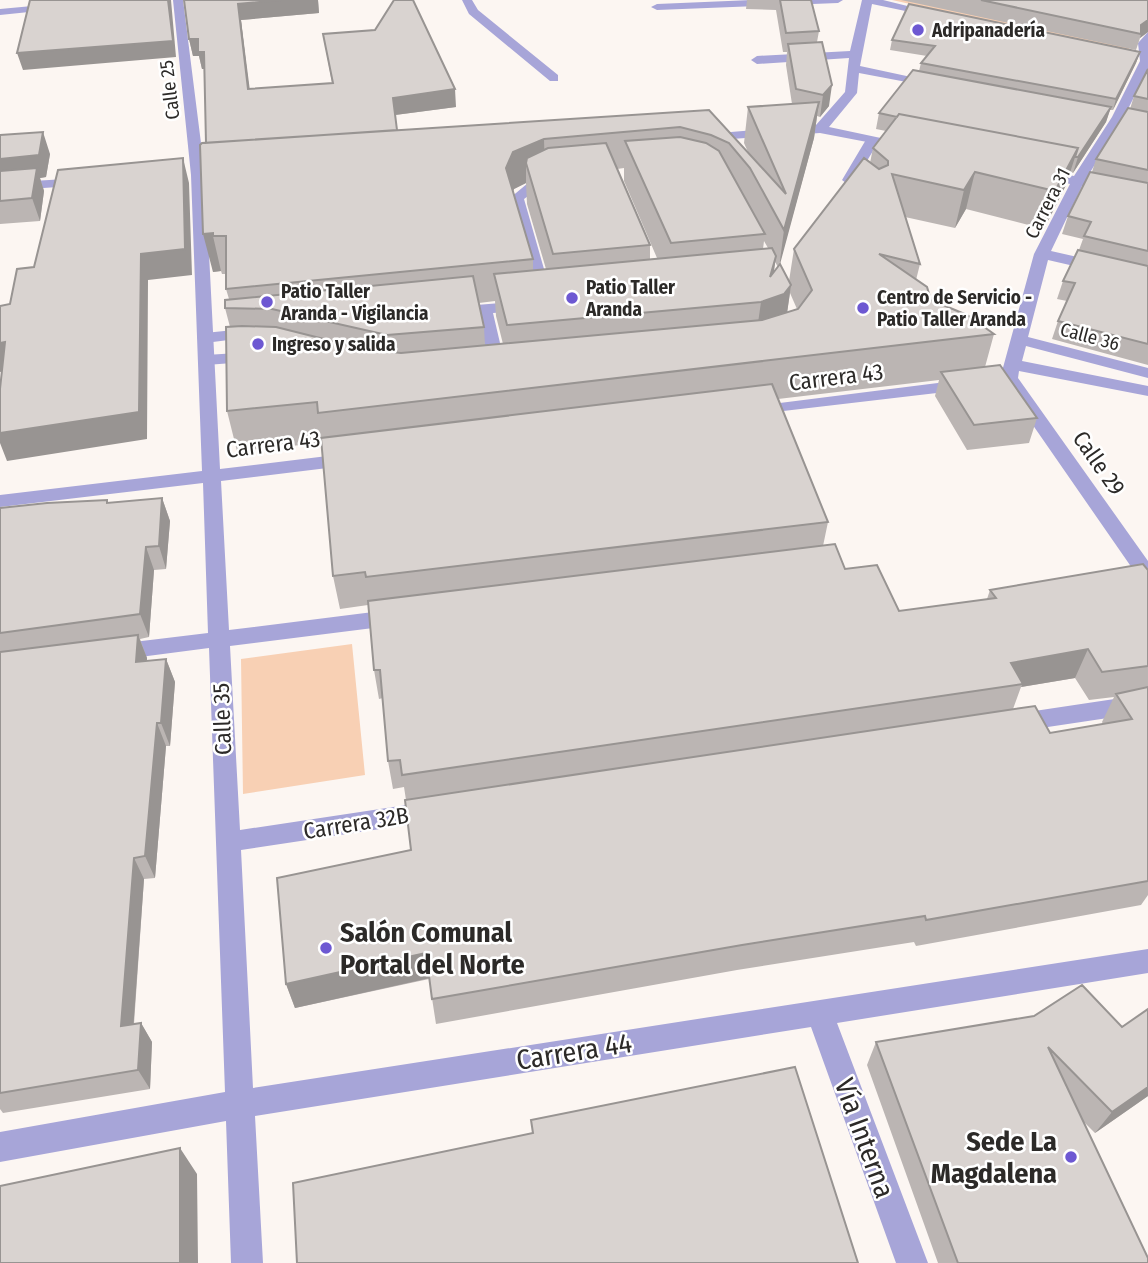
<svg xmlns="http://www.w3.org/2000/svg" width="1148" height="1263" font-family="'Fira Sans Condensed',sans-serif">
  <rect width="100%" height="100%" fill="#fcf6f2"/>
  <path fill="#f8d0b4" d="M892 0H924L1133 37 1128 52Z
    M352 644 365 775 243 794 241 659Z"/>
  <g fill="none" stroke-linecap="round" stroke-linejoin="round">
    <path fill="#a7a5d8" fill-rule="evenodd" d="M462 0H472L478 10 558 75V81H550L469 14Z
      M867 138 879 141 856 179 869 191 862 195 842 180Z
      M552 177 559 181 557 184 538 189 524 199 554 304 546 309 493 313 507 373 505 377H493L477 315 452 317 444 312 452 307 537 300 510 198 528 183Z
      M253 328 259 330V336L205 343 197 338 205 333Z
      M253 352 259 353V361L206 365 198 360 206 355Z"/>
    <path fill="#a7a5d8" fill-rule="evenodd" d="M173 0H183L205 175 220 469 352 453 361 459 352 465 221 481 229 630 397 609 404 612 407 617 404 622 397 625 230 646 240 830 433 801 441 804 445 811 441 818 433 821 241 850 253 1088 1148 949V973L837 1023 928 1263H896L811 1027 255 1116 263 1263H231L226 1121 0 1162V1132L225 1092 209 648 117 660 109 658 106 652 109 646 117 644 208 633 203 483 0 507V495L202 471 191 175Z
      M752 0H843L838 3 657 10 651 7 657 4Z
      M862 0H883L940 14 934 17 872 4 860 66 939 83 933 87 859 73 857 93 829 127 909 144V150L820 133 702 141 700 138 707 134 816 125 845 92 849 58 757 64 751 60 757 56 850 51Z
      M54 4 60 7 58 9 0 15V9Z
      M1148 32V69L1124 117 1086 179 1148 191V199L1082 186 1051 251 1148 273V283L1048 260 1028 337 1148 368V378L1026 346 1022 361 1148 386V396L1019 371 1018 378 1148 561V583L1141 581 1005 385 750 415 747 411 750 407 756 406 1001 375 1034 254 1070 184 1035 174 1042 170 1074 176 1112 117 1140 61 1138 43Z
      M82 178 89 182 87 185 0 191V183Z
      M1148 694V712L1015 732 1007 729 1004 723 1007 717 1015 714Z"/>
  </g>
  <path fill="#bbb5b3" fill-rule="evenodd" d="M184 0H318L319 13 241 20 249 89 332 83 323 34 456 107 395 115 397 130 709 110 748 152 744 143 748 107 792 104 786 65 787 52H783L776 10 746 9 747 0H811L819 31 817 42 829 106 820 117 817 116 814 138 779 265 789 281 794 249 870 163 873 148 886 131 876 129 879 113 919 71 921 63 927 56 890 50 892 40 1140 52 1136 63 1113 110H1110L1106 122 1073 173 1070 172 1066 185 1044 229 966 209 955 228 905 217 920 264 916 280 931 300 994 334 985 367 1037 418 1029 443 967 450 935 396 939 380 778 399 828 522 823 546 845 569 899 611 987 599 990 590 1148 570V895L1141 905 916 946 914 942 737 970 436 1024 429 979 295 1008 286 984 411 850 406 800 404 787 393 789 388 761 383 698 379 699 374 670 368 605 340 609 333 576 322 443 237 451 227 411 230 327 225 308 229 299 226 289V274H222L221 271 213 272 206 143 205 69H202L199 56H193L189 39ZM624 168V181L657 258 650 259V245L617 169ZM526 183 527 204 546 269 533 270V259L513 191 514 189ZM764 241 768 248 763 249ZM775 262 778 267 774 272ZM790 293 797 309 787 312ZM495 301 496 316 503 344 485 345 484 327 479 303ZM1075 678 1089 700 1114 697 1102 722 1103 724 1050 733 1013 709 1021 687Z
    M901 0H1148V32L1140 38 1136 50Z
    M1148 69V365L1052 339 1058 321 1067 301 1057 299 1063 281 1079 250 1083 239 1062 234 1068 216 1092 172 1096 159 1130 109 1134 96Z
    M0 135 50 154 46 177 40 178 44 191 40 221 0 224Z
    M162 498 170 521 166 569 154 570 149 637 140 639 147 658V661L166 659 175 682 170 746H166L155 878 144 879 134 1024 141 1023 152 1042 150 1089 3 1113 0 1109V508L107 500 108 503Z
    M1034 1016 1148 1096 1095 1133 1084 1122 1148 1263H938L867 1065 876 1042Z"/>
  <path fill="#989492" d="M168 0H171L176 57 23 70 17 53Z
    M281 0H318L319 13 241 20 252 107 248 89 238 4Z
    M1148 20V32L1140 38 1141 34V25Z
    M189 39H198L204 52 208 69H202L199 56H193Z
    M1140 52 1136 63 1113 110 1116 99Z
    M832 85 829 106 820 117 823 95Z
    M455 89 456 107 395 115 393 98Z
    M819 102 814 138 779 268 784 230Z
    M1111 107 1106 122 1073 173 1078 157Z
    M43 132 50 154 46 177 40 178 44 191 40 221 32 198 0 183V159Z
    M544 139 545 175 526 163V183L514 189 507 205 506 168 513 152Z
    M1078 148 1066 185 1044 229 1055 191Z
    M183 158 189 183 192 275 148 280 147 439 7 461 0 443V433L141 254Z
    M975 172 966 209 955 228 964 190Z
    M213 233V236L221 271 213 272 203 234Z
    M776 256 770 298 791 285 785 328 755 344 761 302 770 277Z
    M5 342 15 369 0 372V343Z
    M162 498 170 521 166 569 159 546Z
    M146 547 154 570 149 637 140 614Z
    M138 635 147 658 145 685 136 662Z
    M1088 649 1075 678 1021 687 1023 684 1011 663Z
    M166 659 175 682 170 746 161 723Z
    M157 723 166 746 155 878 145 856Z
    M134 858 144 879 132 1045 121 1026Z
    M426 953 430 978 295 1008 286 984Z
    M141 1023 152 1042 150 1089 138 1070Z
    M1148 1087V1096L1095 1133 1112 1112Z
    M180 1148 197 1174 198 1263H180Z"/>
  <path fill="#d9d3d0" stroke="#989492" stroke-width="2" d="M30 0H168L173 41 17 53Z
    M184 0H281L238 4 248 89 333 83 323 34 375 30 394 0H413L455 89 393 98 397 130 206 143 204 52H198V39H189Z
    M780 0H811L819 31 786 33Z
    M981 0H1148V20L1141 25V34Z
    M909 4 1140 52 1116 99 921 63 935 46 892 40Z
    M822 42 832 85 823 95 796 89 788 44Z
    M1148 69V99L1134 96Z
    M913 70 1111 107 1078 157H1075L1078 148 899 114 897 117 879 113Z
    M819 102 784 230 750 168 729 143 711 135 680 127 544 139 513 152 506 168 533 259 226 289V236H213V233L203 234 200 145 202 143 709 110 786 194 748 107Z
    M1128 108 1148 112V170L1096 159Z
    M899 114 1078 148 1055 191 975 172 964 190 892 174 920 264 879 254 927 287 931 300 967 315 994 334 318 413 317 402 227 411 226 327 242 326 276 327 364 349 401 353 762 320 798 309 812 290 794 249 864 158 879 169 888 165V161L873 148Z
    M43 132 39 155 0 159V135Z
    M680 137 706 143 719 151 765 234 671 243 625 141Z
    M606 143 650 245 553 254 526 163 527 158 548 148Z
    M183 158 185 249 141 254 139 412 0 433V389L5 342 0 343V306L10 304 17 269 34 267 58 170Z
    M37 168 32 198 0 201V171Z
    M1090 172 1148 183V251L1084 236 1091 222 1068 216Z
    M772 248 776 256 770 277 780 264 791 285 784 294 761 302 507 325 494 274Z
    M1078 250 1148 266V344L1058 321 1075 283 1063 281Z
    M473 276 484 327 387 335 272 309 225 308V300Z
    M1000 365 1037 418 974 425 941 372Z
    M772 384 828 522 366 577 365 572 333 576 321 438Z
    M162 498 159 546 146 547 140 614 0 633V508L47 503 107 500V503Z
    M835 544 845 569 877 565 899 611 996 598 990 590 1143 564 1148 570V666L1102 672 1088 649 1011 663 1023 684 402 775 400 760 388 761 380 670H374L368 601Z
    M138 635 136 662 166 659 161 723H157L145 856 134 858 121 1026 141 1023 138 1070 0 1093V652Z
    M1148 687V881L926 920 925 916 742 945 432 999 426 953 286 984 277 878 411 850 405 800 1035 706 1050 733 1132 719 1116 694Z
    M1082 985 1122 1027 1148 1009V1087L1112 1112 1048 1047 1148 1258V1263H958L876 1042 1034 1016Z
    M795 1067 858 1263H297L293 1183 533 1133 531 1120Z
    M180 1148V1263H0V1186Z"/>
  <g fill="#6d58d2" stroke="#fff" stroke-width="2.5">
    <circle cx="918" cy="30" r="7"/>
    <circle cx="572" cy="298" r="7"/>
    <circle cx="267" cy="302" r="7"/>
    <circle cx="863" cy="308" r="7"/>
    <circle cx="258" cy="344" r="7"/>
    <circle cx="326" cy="948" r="7"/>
    <circle cx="1071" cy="1157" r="7"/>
  </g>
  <g text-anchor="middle" stroke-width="5" stroke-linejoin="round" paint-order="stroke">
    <g font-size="19" font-weight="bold" fill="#2c2a28" stroke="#fff" text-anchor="start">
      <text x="932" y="37">Adripanadería</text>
      <text x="586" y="294">Patio Taller<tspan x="586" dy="22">Aranda</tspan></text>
      <text x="281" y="298">Patio Taller<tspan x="281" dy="22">Aranda - Vigilancia</tspan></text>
      <text x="877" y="304">Centro de Servicio -<tspan x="877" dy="22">Patio Taller Aranda</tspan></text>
      <text x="272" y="351">Ingreso y salida</text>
    </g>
    <g font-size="19" fill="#2c2a28" stroke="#fff">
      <text transform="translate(169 90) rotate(-97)" y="7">Calle 25</text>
      <text transform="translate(1047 203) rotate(-63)" y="7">Carrera 31</text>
      <text transform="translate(1090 336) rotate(15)" y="7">Calle 36</text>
    </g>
    <g font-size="23" fill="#2c2a28" stroke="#fff">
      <text transform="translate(836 377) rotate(-7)" y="8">Carrera 43</text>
      <text transform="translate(273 444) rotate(-7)" y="8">Carrera 43</text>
      <text transform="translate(1099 463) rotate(55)" y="8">Calle 29</text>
      <text transform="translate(222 719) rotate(-92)" y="8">Calle 35</text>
      <text transform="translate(356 823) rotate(-9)" y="8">Carrera 32B</text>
    </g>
    <g font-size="28" font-weight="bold" fill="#2c2a28" stroke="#fff" text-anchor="start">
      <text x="340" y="942">Salón Comunal<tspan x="340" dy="32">Portal del Norte</tspan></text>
      <text x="1057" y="1151" text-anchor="end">Sede La<tspan x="1057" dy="32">Magdalena</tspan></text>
    </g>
    <g font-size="28" fill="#2c2a28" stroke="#fff">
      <text transform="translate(574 1051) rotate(-9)" y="10">Carrera 44</text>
      <text transform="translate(865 1138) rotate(70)" y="10">Vía Interna</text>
    </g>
  </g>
</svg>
